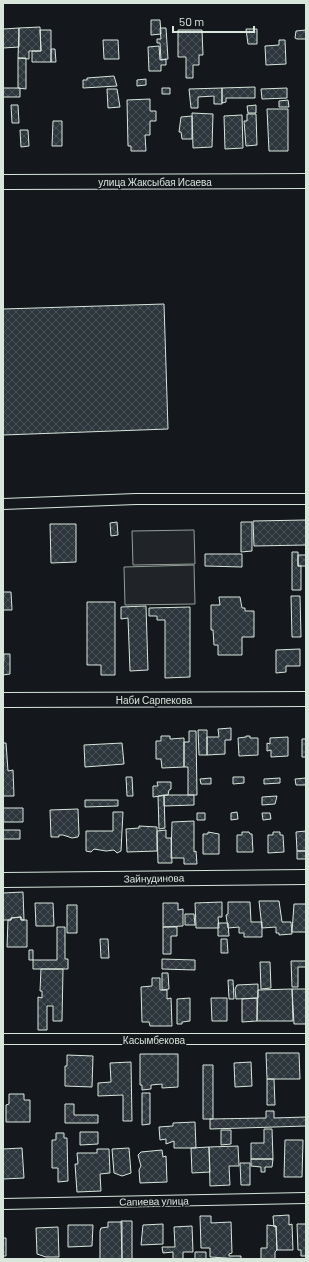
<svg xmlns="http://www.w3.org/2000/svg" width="309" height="1262" font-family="Barlow,sans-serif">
  <defs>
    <pattern id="building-cross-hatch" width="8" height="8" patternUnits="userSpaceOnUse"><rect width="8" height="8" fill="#2c363c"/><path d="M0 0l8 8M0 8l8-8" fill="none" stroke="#4a5358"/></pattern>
  </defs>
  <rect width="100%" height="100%" fill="#14181c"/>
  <path fill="#202428" stroke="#939e99" d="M194 530 195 564 133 565 132 531Z
    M194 565 195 604 125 605 124 567Z"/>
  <path fill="url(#building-cross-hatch)" stroke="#d8e6dc" d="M151 20H160L161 34 151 35Z
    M40 27 41 51H29V59L18 58 19 28Z
    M19 28V47L3 48V29Z
    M160 28H166L168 59 161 60 160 43H157V39H161Z
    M246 29H257V44H248Z
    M40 30H51V62H32V51H41Z
    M178 30H202L203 55H199V65H193V78H186V57H178Z
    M306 30V39H297L295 38 296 31Z
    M103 40H118L119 59H104Z
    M279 40H285L286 64 266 65 265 46 279 45Z
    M159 46 160 60 166 59V65H161V71H149L148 47Z
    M51 49H55L56 62H51Z
    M18 58H26V89L18 88Z
    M114 76 117 86 83 88V80H87V78Z
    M146 79V85L137 86V80Z
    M255 87V98H226V102L222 103V88Z
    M3 88H20V97H3Z
    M162 88H170V94H162Z
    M222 88V104H214V96L198 97V108H191L189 89Z
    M287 88V98L262 99 261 89Z
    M107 89H117L120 107 108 108Z
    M150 99V111H156V121H150V135H145L146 151H131V146H128L127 100Z
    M288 100 289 107H279V101Z
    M11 105H18L19 123H12Z
    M256 105V113H248L247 106Z
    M267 109H288V151H269Z
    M192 113 213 114 212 147 193 148Z
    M247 114H256L257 145 246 146 244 121H247Z
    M242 115 243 148 225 149 224 116Z
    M192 116V139H182L181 132H179L181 117Z
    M53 121H62V146H52Z
    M20 130H28L29 146 21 147Z
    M164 304 168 429 3 435V309Z
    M306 520V545L254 546 253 521Z
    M117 522 118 535 111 536 110 523Z
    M241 522H252V551L241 552Z
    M50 524H76V562L51 563Z
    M292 552H298V566H301V590H292Z
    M205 554H242V567L205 566Z
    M298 555H306V566H298Z
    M3 592H11L12 610H3Z
    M291 596H300L301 637H292Z
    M219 597H240L242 608H245V611H254V637H242V655H218V645H214L213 630H211V605H220Z
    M87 602H115V675H101V665H87Z
    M146 606 148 670 130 671 128 618 121 619V607Z
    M190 607V677L165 678V620H157V616H149V608Z
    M300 649V666H286V672L276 673V650Z
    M4 654H10V674L3 675Z
    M231 728V740H225V754L207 755V737H219L218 729Z
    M198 730H207V755H199Z
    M189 731H196L197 795H188V767H184V742H189Z
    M161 736H170V739L184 738V767L162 768 161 759H156V741H161Z
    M246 736H250V738H258V755L239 756 238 738 246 737Z
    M288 737V756L271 757V750L267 751V743L270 744V738Z
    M302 739H306V757H302Z
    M3 743H6L8 771 13 770 14 796H3Z
    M122 743 124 764 85 767 84 745Z
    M126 777H132L133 796H127Z
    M233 777H244V783L233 784Z
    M211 778V784H201L200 779Z
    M280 778V783L264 784V779Z
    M306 778V785H296L295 779Z
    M157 782H171V789L169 790 168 795 153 797V786H158Z
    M164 795 165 828 159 829 158 796Z
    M164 795H194V805L164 806Z
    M277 796 275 804 262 805V797Z
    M85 800H118V806L85 807Z
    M3 808H23V822H3Z
    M78 809 79 834 78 837 72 838 63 835H59V837H51L50 810Z
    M113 812H123L121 851 117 853 114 850 106 851 94 849 91 852 86 851V831H113Z
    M237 812 238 819 231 820V813Z
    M197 813H205V820H197Z
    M262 813H270L271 819 263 820Z
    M194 821V852L196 851 197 864H184V858H171L172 822Z
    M139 826 157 827V851L127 852 126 829 139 828Z
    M306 828V851H297L296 832 306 831Z
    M3 830H20V839H3Z
    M166 830V838H171L172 863H158L157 831Z
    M208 832 219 834V854H203V834H208Z
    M242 832H249L250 834H252L253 852H237V835H242Z
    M273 832H280V835H283L284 852 268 853V835H273Z
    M297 851H306V859H297Z
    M23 892 24 920H21V917L11 918V920H3V893Z
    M259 901H279L282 922H291L292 934 279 935V933H276V927L262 928Z
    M222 902V917H218L219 928H196L195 903Z
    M228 902H250L251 922H262V937H244V933H239V927L228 928 226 915 228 914Z
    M35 903H53L54 926H36Z
    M163 903H178V910L183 909V926L163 927Z
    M294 904H306V932H292Z
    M67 905H77V933H67Z
    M185 914H194L195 925H185Z
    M21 917V920H27V947H7L8 920H11V918Z
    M218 923H228L229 936H218Z
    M57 927H65V959H68V969H33V960H57Z
    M163 927H177V936H171V954H163Z
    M100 939H108L109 958H101Z
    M221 939H227L228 953H221Z
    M29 950H33V960H29Z
    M162 959 195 960V970L162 969Z
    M291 961H306V967H298V987H292Z
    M260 962H270L271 988 261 989Z
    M41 969H63L62 1021H53V1006H47V1030H38V997L42 998V991H40Z
    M162 973H168L169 989 162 990Z
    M152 978H160V990H167V999L171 998 172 1026H150L149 1022H142L141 987 152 986Z
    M228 980H233L234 999H229Z
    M258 984V998L236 999 235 989 237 985Z
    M292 989 293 1021H257L258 990Z
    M292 989H306V1024H294Z
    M190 998V1021L182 1022V1024H177V999Z
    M211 998H227V1021H212Z
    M257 998V1021L242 1022V999Z
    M266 1053H299L300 1079H267Z
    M140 1054H178V1087L162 1088V1084L151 1085V1089L142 1090V1085H140Z
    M67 1055 93 1056 92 1087 65 1086V1066H67Z
    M131 1062 132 1121H123V1095L98 1096V1083L111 1082 110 1063Z
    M251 1062 252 1086 235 1087 234 1063Z
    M203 1065H213V1119H203Z
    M267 1079H274L275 1105H267Z
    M142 1093H150V1124L142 1125Z
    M9 1094H24V1100H30V1122H6V1105L9 1104Z
    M65 1104H74V1115H98V1123H65Z
    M266 1111H274V1118L306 1117V1126L210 1129V1119L266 1118Z
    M195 1122 196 1148H174V1141L166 1144V1139L160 1140 159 1127 173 1126V1123Z
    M264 1129H272L273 1159H251V1143H264Z
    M221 1130H231V1144L221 1145Z
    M80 1132H98V1144L80 1145Z
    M56 1133H64V1138H67L68 1181 58 1182V1168H52V1140H56Z
    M285 1140H303L302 1177H284Z
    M238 1146 239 1166H229L230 1185 210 1186 209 1147Z
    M209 1147 210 1172 192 1173 191 1148Z
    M22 1148 24 1178 3 1179V1149Z
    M129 1148 131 1173 122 1176 114 1173 112 1149Z
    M97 1149H109L110 1173 100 1174 101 1191 77 1192 75 1164H78L77 1153H97Z
    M162 1150 163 1157 166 1156 167 1182 140 1183 139 1170 141 1166 138 1155 141 1152Z
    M251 1159H273L272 1167H265V1172H261V1167L251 1166Z
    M240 1163H250V1185H241Z
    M289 1215V1225L292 1224 293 1250H277L276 1226 274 1227 273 1216Z
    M200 1216H211V1223L231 1222 232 1253 229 1254V1256H241V1259L210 1257V1248H201Z
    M121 1221H132V1259H122Z
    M108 1222H122V1259H100V1231L101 1228 108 1227Z
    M163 1224V1244L141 1245 143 1225Z
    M297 1224H306V1256H301V1250H298Z
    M68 1225H93L92 1246 68 1247Z
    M267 1225 276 1226 277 1250 275 1252V1259H261V1248H267Z
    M192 1226 193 1252H183V1259H173V1252L163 1253 162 1247H175L174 1227Z
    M58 1227 59 1257H46L37 1254 36 1228Z
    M3 1238H6V1256H3Z
    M195 1252H206V1259H195Z"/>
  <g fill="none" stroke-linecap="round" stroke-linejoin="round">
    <g stroke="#d8e6dc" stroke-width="12">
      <path id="street" d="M3 504 136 499H306
        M3 1039H306
        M3 1204 306 1198"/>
    </g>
    <g stroke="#d8e6dc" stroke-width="16">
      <path id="secondary" d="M3 182 306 181
        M3 700 306 699
        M3 880 306 877"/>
    </g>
    <use href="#street" stroke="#14181c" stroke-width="10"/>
    <use href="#secondary" stroke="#14181c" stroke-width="14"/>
  </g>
  <g text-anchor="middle" stroke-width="3" stroke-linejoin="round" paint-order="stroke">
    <g font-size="10" fill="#d8e6dc" stroke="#14181c">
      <text x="155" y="186">улица Жаксыбая Исаева</text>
      <text x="154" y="704">Наби Сарпекова</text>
      <text transform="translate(154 878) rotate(-1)" y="4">Зайнудинова</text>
      <text x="154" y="1044">Касымбекова</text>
      <text transform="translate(154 1201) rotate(-1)" y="4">Сапиева улица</text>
    </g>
  </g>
  <rect width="309" height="1262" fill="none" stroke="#d8e6dc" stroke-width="8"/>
  <path d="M173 26v6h81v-6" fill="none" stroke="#d8e6dc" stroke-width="2"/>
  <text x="179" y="26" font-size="12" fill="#d8e6dc" stroke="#14181c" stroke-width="3" paint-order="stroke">50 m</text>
</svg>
